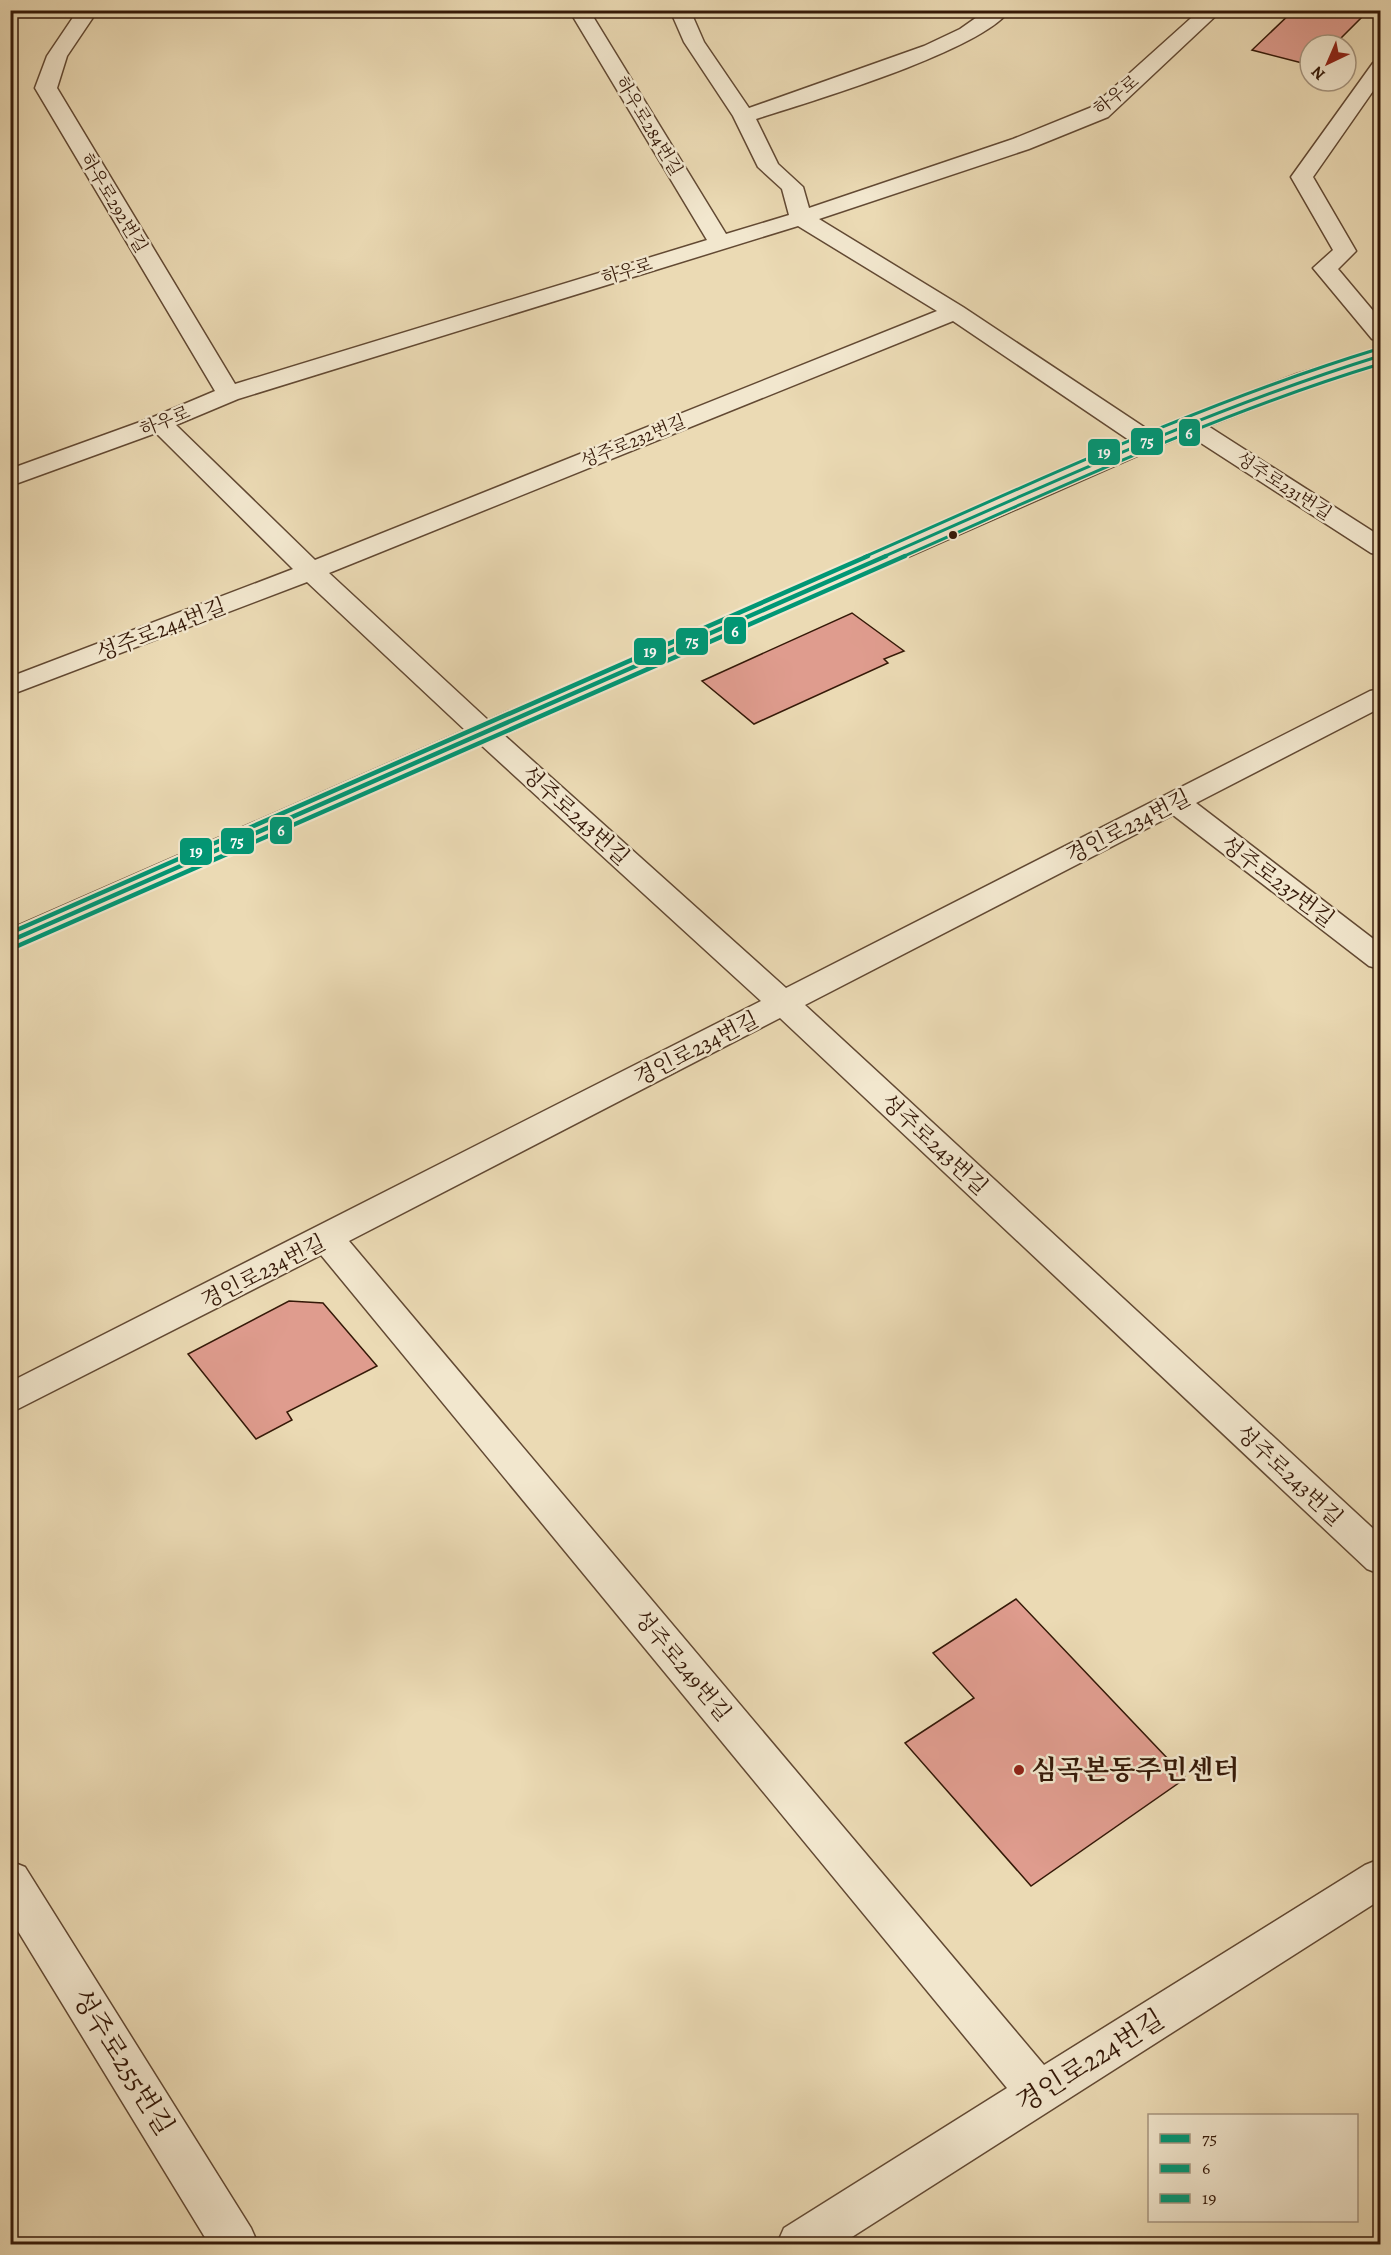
<svg xmlns="http://www.w3.org/2000/svg" width="1391" height="2255" font-family="Alegreya,'Noto Serif KR',serif">
  <rect width="100%" height="100%" fill="#ebdab4"/>
  <filter id="stains"><feTurbulence type="fractalNoise" baseFrequency=".00333" numOctaves="4"/><feColorMatrix values="0 0 0 0 .2 0 0 0 0 .09 0 0 0 0 .02 0 0 0 .5 -.17"/></filter>
  <radialGradient id="worn" r=".72"><stop offset=".6" stop-color="#630" stop-opacity="0"/><stop offset="1" stop-color="#630" stop-opacity=".3"/></radialGradient>
  <path fill="#df9c8e" stroke="#351908" stroke-width="1.5" d="M1294 10H1361L1367 12 1334 45H1310V65L1252 50Z
    M852 613 904 651 884 659 888 663 754 724 702 681Z
    M289 1301 323 1303 377 1366 287 1412 292 1420 256 1439 188 1354Z
    M1016 1599 1186 1778 1031 1886 905 1743 974 1698 933 1653Z"/>
  <g fill="none" stroke-linecap="round" stroke-linejoin="round">
    <g stroke="#624933" stroke-width="3">
      <path id="minor" d="M78 10H98L67 56 57 88 235 384 707 240 569 10H589L726 234 789 215 782 189 758 167 733 116 684 42 670 10H690L704 42 749 108 924 46 960 29 987 10H1010C981 51 809 102 756 119L778 164 803 187 809 208 1013 139 1092 107 1200 10H1222L1108 117 1029 149 819 219 963 307 1150 431 1297 374 1380 349V364L1315 384 1208 426 1380 536V555L1371 553 1187 434 504 735 786 988 1370 691 1380 689V708L1196 803 1380 944V969L1369 966 1173 815 805 1005 1380 1535V1574L1367 1569 780 1018 349 1241 1044 2065 1365 1865 1380 1859V1900L841 2244H777L784 2228 1007 2088 321 1255 10 1413V1382L761 1001 481 745 10 951V929L465 730 307 582 10 695V677L293 569 156 433 10 486V469L151 418 215 391 35 88 47 56ZM798 226 937 311 315 560 176 425 238 399ZM953 321 1129 440 488 720 329 573Z
        M1380 61V81L1313 177 1356 251 1338 269 1380 319V341L1372 339 1313 268 1333 250 1291 177 1373 63Z
        M10 1861 25 1867 251 2228 258 2244H209L10 1918Z"/>
    </g>
    <use href="#minor" fill="#f2e7ce" fill-rule="evenodd"/>
    <g stroke="#f2e7ce" stroke-width="6">
      <path id="bus-1-far1" d="M883 557C1047 485 1209 409 1380 356"/>
    </g>
    <g stroke="#f2e7ce" stroke-width="9">
      <path id="bus-1" d="M10 941 886 556"/>
    </g>
    <g stroke="#f2e7ce" stroke-width="6">
      <path id="bus-2-far1" d="M902 557C1059 488 1215 414 1380 364"/>
    </g>
    <g stroke="#f2e7ce" stroke-width="9">
      <path id="bus-2" d="M13 948 905 556"/>
    </g>
    <g stroke="#f2e7ce" stroke-width="6">
      <path id="bus-3-far1" d="M864 557C1033 483 1201 403 1378 349"/>
    </g>
    <g stroke="#f2e7ce" stroke-width="9">
      <path id="bus-3" d="M10 933 868 556"/>
    </g>
    <use href="#bus-1-far1" stroke="#009775" stroke-width="3"/>
    <use href="#bus-1" stroke="#009775" stroke-width="4.5"/>
    <use href="#bus-2-far1" stroke="#009775" stroke-width="3"/>
    <use href="#bus-2" stroke="#009775" stroke-width="4.5"/>
    <use href="#bus-3-far1" stroke="#009775" stroke-width="3"/>
    <use href="#bus-3" stroke="#009775" stroke-width="4.5"/>
  </g>
  <circle fill="#351908" stroke="#f2e7ce" stroke-width="2" cx="953" cy="535" r="5"/>
  <circle fill="#8f2418" stroke="#f2e7ce" stroke-width="2" cx="1019" cy="1770" r="6"/>
  <g text-anchor="middle" stroke-width="5" stroke-linejoin="round" paint-order="stroke">
    <g font-size="18" fill="#351908" stroke="#f2e7ce">
      <text transform="translate(1116 95) rotate(-39)" y="6">하우로</text>
      <text transform="translate(649 126) rotate(59)" y="6">하우로284번길</text>
      <text transform="translate(114 203) rotate(59)" y="6">하우로292번길</text>
      <text transform="translate(627 271) rotate(-17)" y="6">하우로</text>
      <text transform="translate(165 421) rotate(-22)" y="6">하우로</text>
      <text transform="translate(633 441) rotate(-22)" y="6">성주로232번길</text>
      <text transform="translate(1284 486) rotate(33)" y="6">성주로231번길</text>
    </g>
    <g font-size="22" fill="#351908" stroke="#f2e7ce">
      <text transform="translate(161 629) rotate(-21)" y="8">성주로244번길</text>
      <text transform="translate(576 815) rotate(42)" y="8">성주로243번길</text>
      <text transform="translate(1128 826) rotate(-27)" y="8">경인로234번길</text>
      <text transform="translate(1278 881) rotate(37)" y="8">성주로237번길</text>
      <text transform="translate(696 1048) rotate(-27)" y="8">경인로234번길</text>
      <text transform="translate(935 1144) rotate(43)" y="8">성주로243번길</text>
      <text transform="translate(263 1271) rotate(-27)" y="8">경인로234번길</text>
      <text transform="translate(1290 1475) rotate(43)" y="8">성주로243번길</text>
      <text transform="translate(683 1665) rotate(50)" y="8">성주로249번길</text>
    </g>
    <g font-size="27" font-weight="bold" fill="#351908" stroke="#f2e7ce" text-anchor="start">
      <text x="1031" y="1779">심곡본동주민센터</text>
    </g>
    <g font-size="27" fill="#351908" stroke="#f2e7ce">
      <text transform="translate(1090 2061) rotate(-32)" y="9">경인로224번길</text>
      <text transform="translate(123 2062) rotate(58)" y="9">성주로255번길</text>
    </g>
  </g>
  <g stroke="#f2e7ce" stroke-width="2">
    <rect x="1178" y="418" width="23" height="29" rx="6" fill="#009775"/>
    <rect x="1130" y="427" width="34" height="29" rx="6" fill="#009775"/>
    <rect x="1087" y="438" width="34" height="28" rx="6" fill="#009775"/>
    <rect x="723" y="616" width="24" height="29" rx="6" fill="#009775"/>
    <rect x="675" y="627" width="34" height="29" rx="6" fill="#009775"/>
    <rect x="633" y="637" width="34" height="29" rx="6" fill="#009775"/>
    <rect x="269" y="816" width="24" height="29" rx="6" fill="#009775"/>
    <rect x="220" y="827" width="35" height="28" rx="6" fill="#009775"/>
    <rect x="179" y="837" width="34" height="29" rx="6" fill="#009775"/>
  </g>
  <g font-size="16" text-anchor="middle" font-weight="bold" fill="#fff">
    <text x="1189" y="439">6</text>
    <text x="1147" y="447">75</text>
    <text x="1104" y="458">19</text>
    <text x="735" y="637">6</text>
    <text x="692" y="647">75</text>
    <text x="650" y="657">19</text>
    <text x="281" y="836">6</text>
    <text x="237" y="847">75</text>
    <text x="196" y="857">19</text>
  </g>
  <rect width="1391" height="2255" fill="none" stroke="#ebdab4" stroke-width="36"/>
  <rect x="12" y="12" width="1367" height="2231" fill="none" stroke="#351908" stroke-width="3"/>
  <rect x="18" y="18" width="1355" height="2219" fill="none" stroke="#351908" stroke-width="1.5"/>
  <rect x="1148" y="2114" width="210" height="108" fill="#f2e7ce" stroke="#a6957f" stroke-width="1.5"/>
  <rect x="1160" y="2134" width="30" height="9" fill="#009775" stroke="#a6957f" stroke-width="1.5"/>
  <text x="1202" y="2144" font-size="18" fill="#351908">75</text>
  <rect x="1160" y="2164" width="30" height="9" fill="#009775" stroke="#a6957f" stroke-width="1.5"/>
  <text x="1202" y="2174" font-size="18" fill="#351908">6</text>
  <rect x="1160" y="2194" width="30" height="9" fill="#009775" stroke="#a6957f" stroke-width="1.5"/>
  <text x="1202" y="2204" font-size="18" fill="#351908">19</text>
  <g transform="translate(1328 63) rotate(224)"><circle r="28" fill="#f2e7ce" stroke="#a6957f" stroke-width="1.5"/>
  <path d="M0-4.5L10 22L0 15L-10 22Z" fill="#8f2418"/>
  <text y="-9" font-size="16" font-weight="bold" text-anchor="middle" fill="#351908">N</text>
  </g>
  <rect width="100%" height="100%" filter="url(#stains)"/>
  <rect width="100%" height="100%" fill="url(#worn)"/>
</svg>
